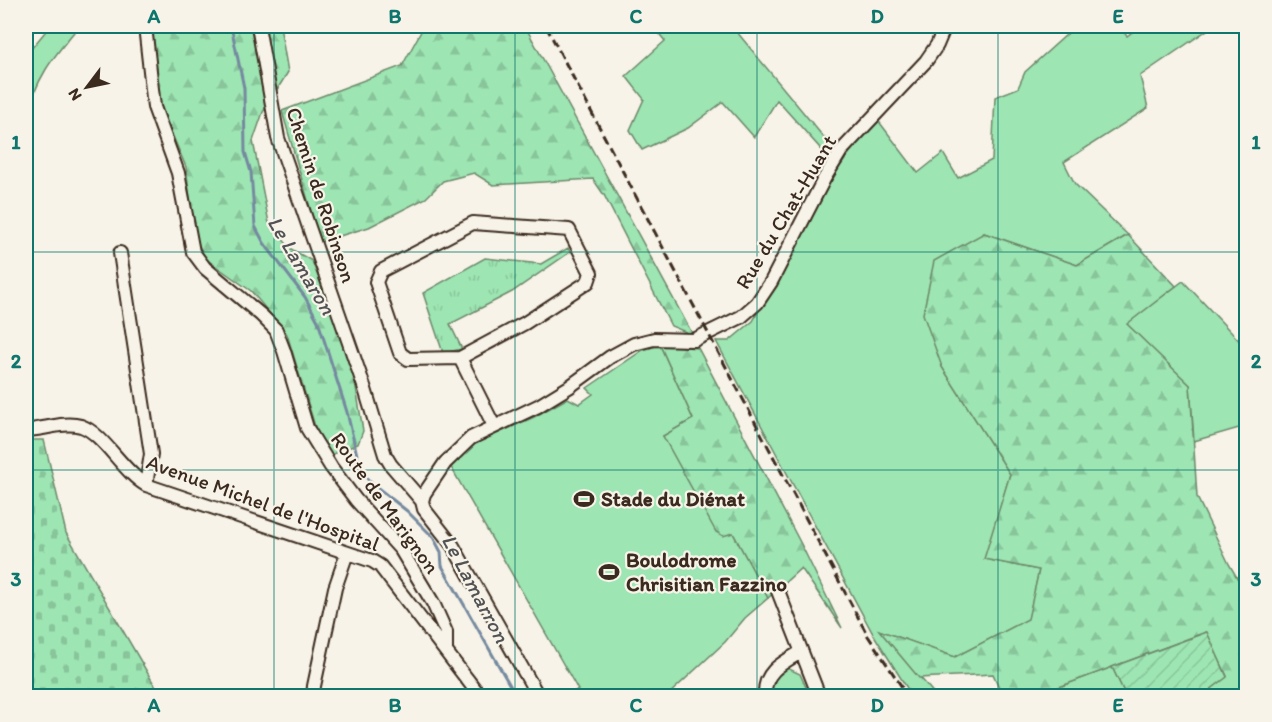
<svg xmlns="http://www.w3.org/2000/svg" width="1272" height="722" font-family="Itim,sans-serif">
  <defs>
    <pattern id="forest-firs" width="22" height="20" patternUnits="userSpaceOnUse" patternTransform="scale(1.5)"><rect width="22" height="20" fill="#9de5b3"/><path d="M5 1l3.5 6h-7zM16 11l3.5 6h-7z" fill="#88c59a"/></pattern>
    <pattern id="cemetery-stones" width="16" height="16" patternUnits="userSpaceOnUse" patternTransform="scale(1.5)"><rect width="16" height="16" fill="#9de5b3"/><path d="M2 7V4a2 2 0 0 1 4 0v3zM10 15v-3a2 2 0 0 1 4 0v3z" fill="#88c59a"/></pattern>
    <pattern id="park-tufts" width="24" height="20" patternUnits="userSpaceOnUse" patternTransform="scale(1.5)"><rect width="24" height="20" fill="#9de5b3"/><path d="M3 7l-1-3M5 7V3M7 7l1-3M15 17l-1-3M17 17v-4M19 17l1-3" fill="none" stroke="#88c59a"/></pattern>
    <pattern id="garden-furrows" width="10" height="10" patternUnits="userSpaceOnUse" patternTransform="scale(1.5)"><rect width="10" height="10" fill="#9de5b3"/><path d="M-1 1l2-2M0 10L10 0M9 11l2-2" fill="none" stroke="#88c59a"/></pattern>
  </defs>
  <rect width="100%" height="100%" fill="#f7f3e8"/>
  <filter id="ink" filterUnits="userSpaceOnUse"><feTurbulence type="fractalNoise" baseFrequency=".0167" numOctaves="2"/><feDisplacementMap in="SourceGraphic" scale="12" xChannelSelector="R" yChannelSelector="G"/><feConvolveMatrix kernelMatrix="1 2 1 2 8 2 1 2 1" color-interpolation-filters="sRGB"/></filter>
  <g filter="url(#ink)">
    <path fill="#9de5b3" stroke="#6c8868" stroke-width="1.5" d="M50 26H79C53 57 34 80 26 121V55Z
      M653 26H732L835 151 829 158 777 100 754 137 723 102 688 128 642 150 630 130 644 99 626 76 665 41Z
      M1076 26H1118L1127 36 1140 26H1213L1140 76 1148 108 1064 162 1075 184 1128 235 1077 265 984 233 942 367 1010 474 985 559 1039 570 1029 619 955 657 881 631 936 696H912L872 632 716 341H729L753 321 832 178 855 145 877 119 918 173 943 153 958 178 992 160 995 97 1018 88 1025 72Z
      M1183 281 1246 348V426L1194 441 1190 385 1126 324Z
      M660 345 693 419 663 436 733 533 768 598 745 618 725 642 667 696H578L575 691 578 690 451 467 472 445 534 417 568 398 579 404 593 394 587 388 643 350Z
      M1112 667 1126 696H1035Z
      M787 668 800 674 809 694 806 696H770C772 682 772 674 787 668Z"/>
    <path fill="url(#forest-firs)" stroke="#6c8868" stroke-width="1.5" d="M152 26H280L288 72 263 112 253 141 269 223 291 249 312 261 353 369 363 431 358 444 330 455 317 433 287 334 251 291 206 259 195 238 186 167 160 106Z
      M424 26H525L693 335 671 326 604 195 593 179 493 185 474 173 443 181 426 198 369 227 320 242 282 111 402 66Z
      M984 233 1077 265 1128 235 1176 286 1127 324 1190 385 1197 497 1229 564 1246 593V696H1202L1227 676 1206 632 1035 696H1003L993 674 919 678 879 630 955 657 1028 619 1039 570 984 559 1010 474 942 367 923 314 934 261Z
      M660 345 698 348 801 544 842 628 801 568 768 598 733 533 723 536 716 532 663 436 693 419Z"/>
    <path fill="url(#cemetery-stones)" stroke="#6c8868" stroke-width="1.5" d="M26 440H44L66 533 161 696H26Z"/>
    <path fill="url(#park-tufts)" stroke="#6c8868" stroke-width="1.5" d="M568 248 570 252 512 292 450 324 462 349 443 353 423 293 485 258 541 264Z"/>
    <path fill="url(#garden-furrows)" stroke="#6c8868" stroke-width="1.5" d="M1207 632 1227 677 1202 696H1126L1112 667Z"/>
    <g fill="none" stroke-linecap="round" stroke-linejoin="round">
      <path stroke="#74899f" stroke-width="3" d="M231 26 244 88 245 152 251 172 255 226 264 243 305 297 318 321 347 412 360 468 369 481 407 511 433 537 441 552 442 566 516 696"/>
      <g stroke="#3b2a1e" stroke-width="16">
        <path id="minor" d="M145 26 154 107 178 173 193 252 205 268 261 315 276 330 284 351 307 428 331 467 356 500 401 550 433 603 446 632V652
          M258 26 278 138 365 389 385 455 391 465 422 501 424 509 453 546 538 696
          M120 253 151 454 146 485
          M460 358 408 359 400 353 376 282 381 271 473 223 569 230 591 273 588 282 525 323 460 358 494 426
          M26 430C43 430 63 421 81 426 103 433 123 472 146 485L372 561 380 566 480 696
          M422 501 424 494 445 463 471 438 538 406 569 387 610 357 634 344 654 339 694 340 741 317 757 303 771 282 824 179 841 151 926 61 937 45 945 26
          M778 591 819 696
          M313 696 314 686 335 588 347 553
          M765 696C763 672 782 663 801 652"/>
      </g>
      <use href="#minor" stroke="#f7f3e8" stroke-width="12"/>
      <path stroke="#3b2a1e" stroke-width="3" stroke-dasharray="9 4.5" stroke-linecap="butt" d="M546 26 868 636 908 696"/>
    </g>
  </g>
  <path fill="none" stroke="#0f766e" stroke-width="1.5" stroke-opacity="0.55" d="M274 26V696M515 26V696M757 26V696M998 26V696M26 252H1246M26 470H1246"/>
  <defs>
    <g id="stadium-bare" transform="scale(1.62)"><path d="M0-5a6.5 5 0 1 0 0 10a6.5 5 0 1 0 0-10ZM-3.5-1.8h7v3.6h-7Z" fill="#3b2a1e" stroke="#f7f3e8" stroke-width="2.5" paint-order="stroke"/></g>
  </defs>
  <g fill-rule="evenodd">
    <use href="#stadium-bare" x="584" y="499"/>
    <use href="#stadium-bare" x="609" y="572"/>
  </g>
  <g text-anchor="middle" stroke-width="4.5" stroke-linejoin="round" paint-order="stroke">
    <g font-size="21" fill="#3b2a1e" stroke="#f7f3e8">
      <text transform="translate(321 195) rotate(72)" y="7">Chemin de Robinson</text>
      <text transform="translate(786 212) rotate(-59)" y="7">Rue du Chat-Huant</text>
      <text transform="translate(263 503) rotate(20)" y="7">Avenue Michel de l'Hospital</text>
      <text transform="translate(385 503) rotate(54)" y="7">Route de Marignon</text>
    </g>
    <g font-size="21" font-weight="bold" fill="#3b2a1e" stroke="#f7f3e8" text-anchor="start">
      <text x="601" y="506">Stade du Diénat</text>
      <text x="626" y="567">Boulodrome<tspan x="626" dy="24">Chrisitian Fazzino</tspan></text>
    </g>
    <g font-size="22" font-style="italic" fill="#535254" stroke="#f7f3e8">
      <text transform="translate(302 265) rotate(59)" y="8">Le Lamaron</text>
      <text transform="translate(476 588) rotate(62)" y="8">Le Lamarron</text>
    </g>
  </g>
  <rect width="1272" height="722" fill="none" stroke="#f7f3e8" stroke-width="66"/>
  <g transform="translate(87 87) rotate(238)" stroke="#f7f3e8" stroke-width="4.5" paint-order="stroke">
  <path d="M0-4.5L10 22L0 15L-10 22Z" fill="#3b2a1e"/>
  <text y="-9" font-size="16" font-weight="bold" text-anchor="middle" fill="#3b2a1e">N</text>
  </g>
  <rect x="33" y="33" width="1206" height="656" fill="none" stroke="#0f766e" stroke-width="2"/>
  <g font-size="20" text-anchor="middle" font-weight="bold" fill="#0f766e">
    <text x="154" y="23">A</text>
    <text x="395" y="23">B</text>
    <text x="636" y="23">C</text>
    <text x="877" y="23">D</text>
    <text x="1118" y="23">E</text>
    <text x="16" y="149">1</text>
    <text x="1256" y="149">1</text>
    <text x="16" y="368">2</text>
    <text x="1256" y="368">2</text>
    <text x="16" y="586">3</text>
    <text x="1256" y="586">3</text>
    <text x="154" y="712">A</text>
    <text x="395" y="712">B</text>
    <text x="636" y="712">C</text>
    <text x="877" y="712">D</text>
    <text x="1118" y="712">E</text>
  </g>
</svg>
